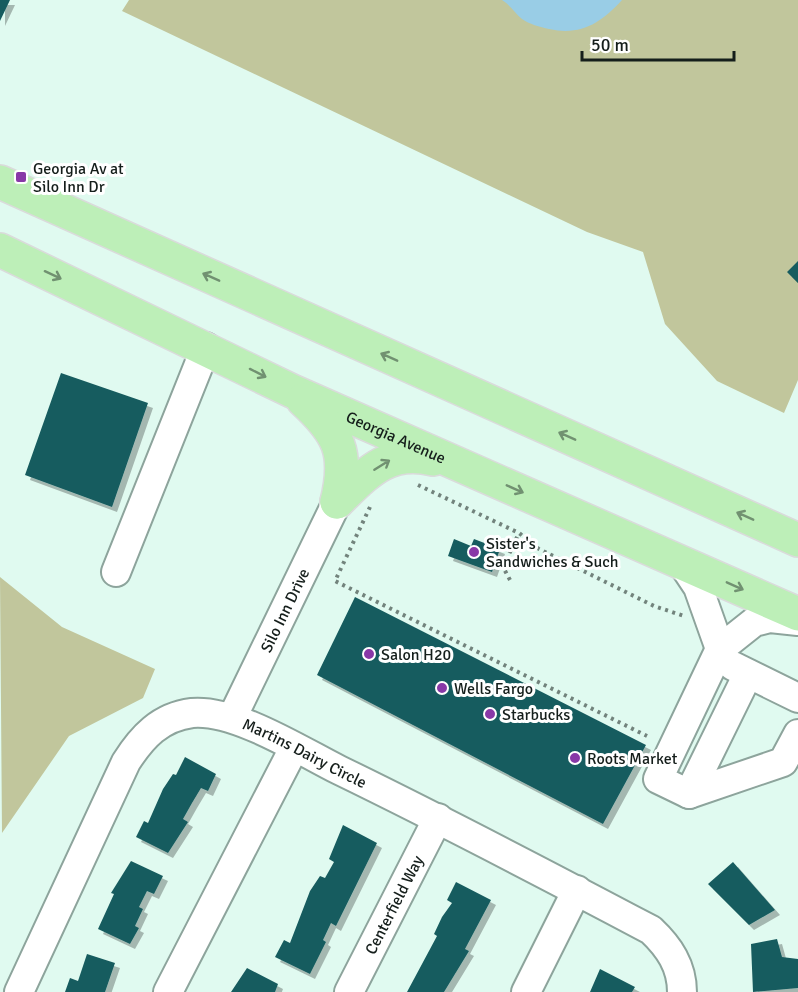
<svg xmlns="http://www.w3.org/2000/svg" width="798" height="992" font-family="Signika,sans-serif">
  <defs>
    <filter id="shadow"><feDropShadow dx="5" dy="5" stdDeviation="0" flood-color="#0004"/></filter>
  </defs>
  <rect width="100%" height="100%" fill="#e0faf0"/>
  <path fill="#c1c69c" d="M129 0H798V380L784 413 717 381 665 324 643 252 587 232 122 11Z
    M0 577 62 627 155 669 143 698 69 736 2 833Z"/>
  <path fill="#99cde6" d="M502 0H622C601 23 581 36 549 29 540 27 529 24 522 19 515 13 510 5 502 0Z"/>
  <path fill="#185b5e" filter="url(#shadow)" d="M0 0H10L0 21Z
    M798 261V283L787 272Z
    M61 373 148 403 112 507 25 475Z
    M454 539 471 546 474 539 500 549 492 572 448 556Z
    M355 597 646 745 603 824 317 675Z
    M185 757 216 774 208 791 201 788 192 803 183 819 188 822 168 853 136 837 144 821 148 823 163 789 173 774 176 775Z
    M343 825 377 843 336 926 331 923 323 940 326 942 310 974 275 957 284 940 290 943 310 891 320 876 325 878 334 862 329 859Z
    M131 861 163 876 154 894 147 891 139 907 143 909 135 926 139 928 130 944 98 929 114 894 111 893Z
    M733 862 775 910 749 925 708 884Z
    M456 882 491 900 465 949 469 951 444 992H407L437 936 434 934 442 917 452 903 447 900Z
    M777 939 782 957 798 959V988L753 992 751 944Z
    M87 954 115 963 105 992H65L70 978 78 981Z
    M247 968 278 984 275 992H231Z
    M600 969 635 987 632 992H590Z"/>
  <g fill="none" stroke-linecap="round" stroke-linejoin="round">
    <g stroke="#8da49c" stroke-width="32">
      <g id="minor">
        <path d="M682 563 698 587 720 649"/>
        <path d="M116 572 206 347"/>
        <path d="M798 621 770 618 754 622 720 649 658 779 689 794 783 762 798 734"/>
        <path d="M733 666 798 698"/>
        <path id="s1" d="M232 718 337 502"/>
        <path d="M689 794 748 674"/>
        <path id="s2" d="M19 992 126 762C142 737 160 717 192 713 235 709 301 751 339 770 444 821 547 875 651 930 669 947 682 966 682 992"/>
        <path d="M168 992 294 748"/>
        <path id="s3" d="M349 992 438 818"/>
        <path d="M526 992 577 890"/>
      </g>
    </g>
    <g stroke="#dadbdb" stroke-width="36">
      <g id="major">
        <path d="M0 182 798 540"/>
        <path id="s4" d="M0 250 292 391 798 614"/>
        <path d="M303 400C339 433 349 453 337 502"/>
        <path d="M337 502C367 473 388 448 433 459"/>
      </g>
    </g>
    <path stroke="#72837c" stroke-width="4" stroke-dasharray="3 4.5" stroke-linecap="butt" d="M418 485 519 533 539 549 654 606 684 616
      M370 507 335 581 647 736
      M510 580 503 567 519 533"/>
    <use href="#minor" stroke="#fff" stroke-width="28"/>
    <use href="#major" stroke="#bdefb8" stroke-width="33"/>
  </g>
  <defs><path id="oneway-shaft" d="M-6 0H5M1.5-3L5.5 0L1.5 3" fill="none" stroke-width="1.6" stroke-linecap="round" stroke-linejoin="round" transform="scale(1.5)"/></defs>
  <g stroke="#719171">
    <use href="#oneway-shaft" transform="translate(53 275) rotate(25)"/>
    <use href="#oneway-shaft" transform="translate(211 277) rotate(-156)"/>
    <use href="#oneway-shaft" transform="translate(389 357) rotate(-156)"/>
    <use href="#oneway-shaft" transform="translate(258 373) rotate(27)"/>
    <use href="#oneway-shaft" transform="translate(567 436) rotate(-156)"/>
    <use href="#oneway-shaft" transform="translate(382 465) rotate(-32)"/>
    <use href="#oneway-shaft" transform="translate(515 489) rotate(24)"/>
    <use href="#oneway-shaft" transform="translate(745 516) rotate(-156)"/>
    <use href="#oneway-shaft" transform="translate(735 586) rotate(24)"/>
  </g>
  <g fill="#8838a7" stroke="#fff" stroke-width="2">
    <rect x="15" y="171" width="12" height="12" rx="3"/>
    <circle cx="474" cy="552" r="6"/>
    <circle cx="369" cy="654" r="6"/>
    <circle cx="442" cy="688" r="6"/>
    <circle cx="490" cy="714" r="6"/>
    <circle cx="575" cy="758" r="6"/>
  </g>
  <g text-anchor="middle" stroke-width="6" stroke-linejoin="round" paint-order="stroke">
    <g font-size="16" fill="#151e1b" stroke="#fff" text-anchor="start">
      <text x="33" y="174">Georgia Av at<tspan x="33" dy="18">Silo Inn Dr</tspan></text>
      <text x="486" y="549">Sister's<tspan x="486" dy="18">Sandwiches &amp; Such</tspan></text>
      <text x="381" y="660">Salon H20</text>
      <text x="454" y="694">Wells Fargo</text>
      <text x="502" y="720">Starbucks</text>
      <text x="587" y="764">Roots Market</text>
    </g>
    <g font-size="16" fill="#151e1b" stroke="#fff">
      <text dy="6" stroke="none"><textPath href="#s4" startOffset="438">Georgia Avenue</textPath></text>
      <text dy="6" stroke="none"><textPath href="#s1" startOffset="120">Silo Inn Drive</textPath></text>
      <text dy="6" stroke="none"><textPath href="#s2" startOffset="460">Martins Dairy Circle</textPath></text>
      <text dy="6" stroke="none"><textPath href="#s3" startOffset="98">Centerfield Way</textPath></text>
    </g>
  </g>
  <path d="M582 51v9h152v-9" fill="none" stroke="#151e1b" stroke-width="3"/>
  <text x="591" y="51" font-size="18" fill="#151e1b" stroke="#ffffff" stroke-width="4.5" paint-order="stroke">50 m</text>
</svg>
